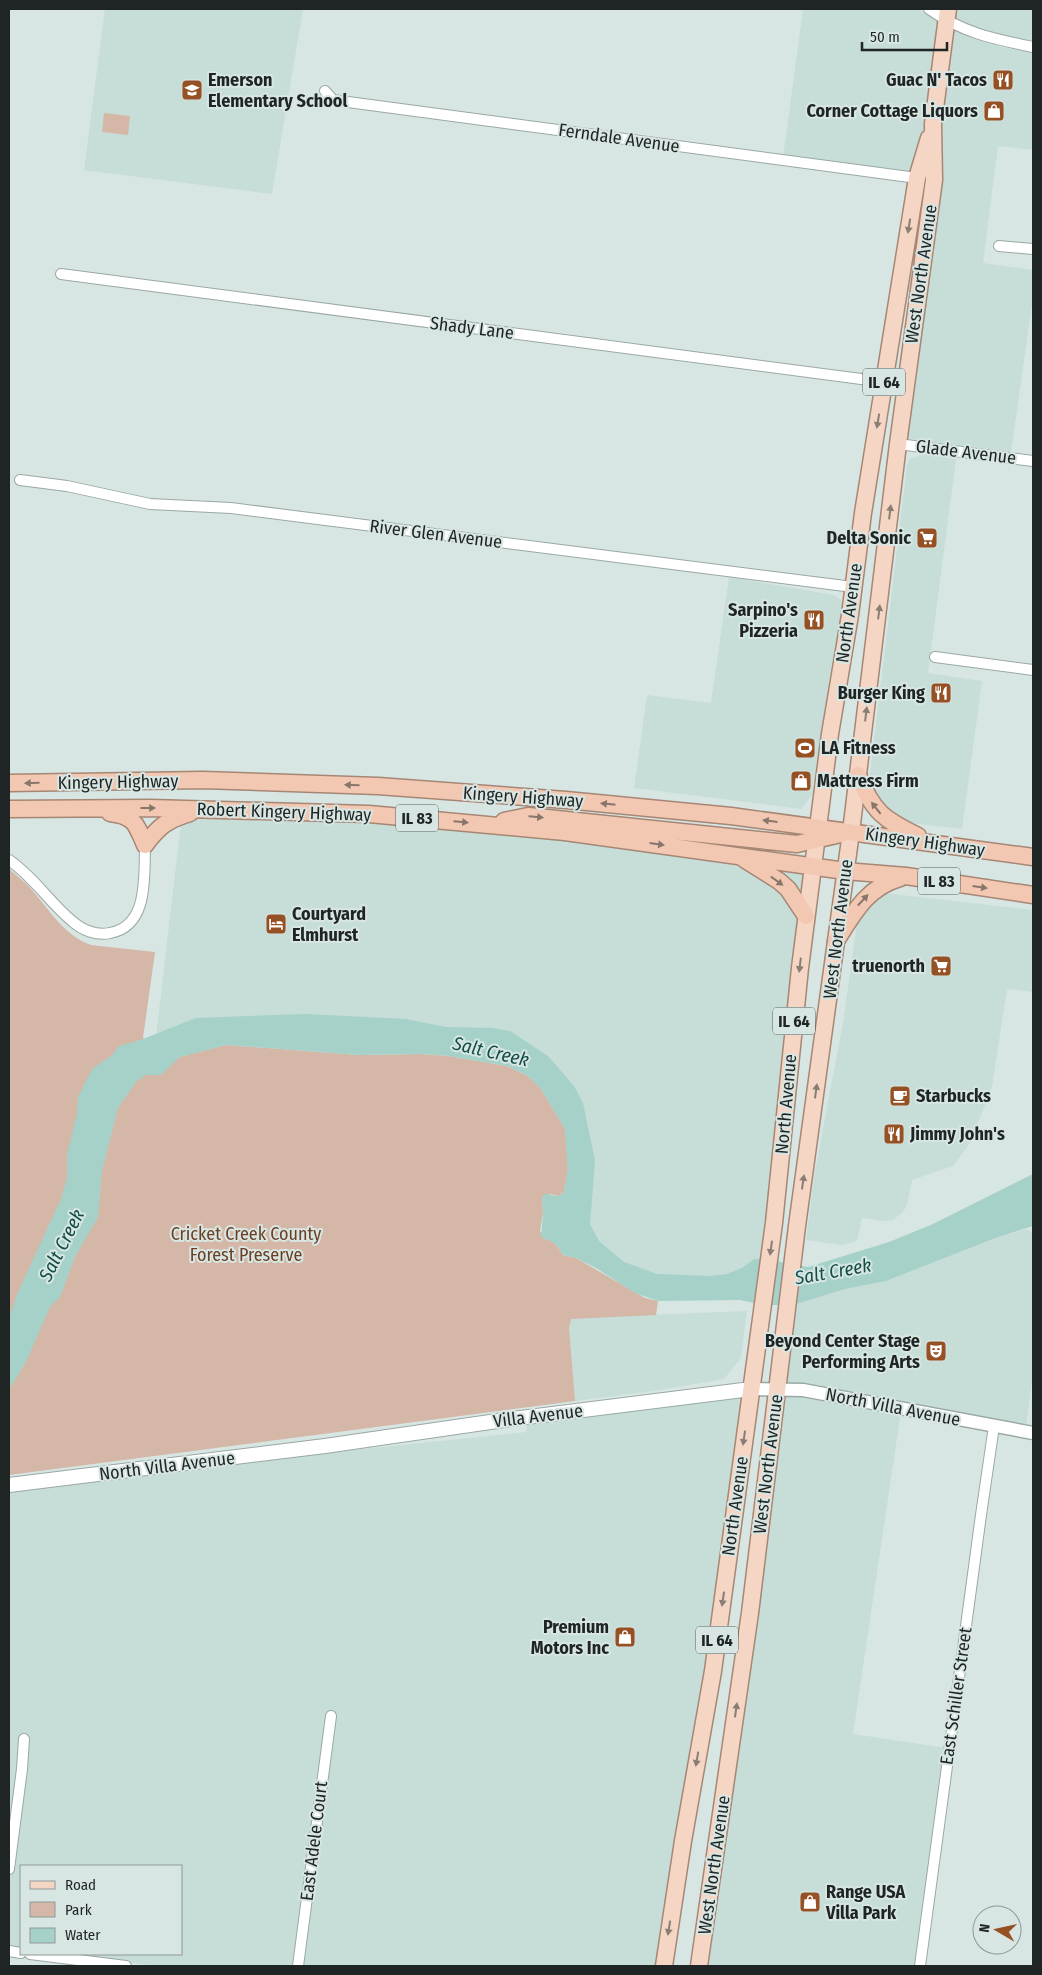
<svg xmlns="http://www.w3.org/2000/svg" width="1042" height="1975" font-family="'Fira Sans Condensed',sans-serif">
  <rect width="100%" height="100%" fill="#d8e6e3"/>
  <path fill="#c6ddd8" d="M105 9H303L272 194 84 170Z
    M803 9H917L943 23 930 123 915 175 783 158Z
    M955 9H1033V41L980 31 953 17Z
    M952 28 1001 47 1033 53V150L998 146 983 263 1033 270V297L1011 452 904 438Z
    M923 454 956 459 928 673 982 681 962 829 910 823 884 812 869 782 907 465 910 459Z
    M729 577 834 595 841 600 843 605 829 680 812 795 801 809 634 788 647 695 711 703Z
    M201 815 479 829 807 870 761 1268 738 1277 676 1283 631 1271 587 1236 518 1045H155L181 823Z
    M884 893 1033 910V992L1007 989 992 1087 970 1143 953 1166 912 1180 907 1205 903 1212 893 1220 883 1221 862 1218 857 1241 842 1245 806 1240 815 1171 843 1023 857 923 860 914Z
    M1027 1229 1033 1233V1372L1026 1427 783 1382 792 1305 845 1289 886 1281 998 1237Z
    M747 1311 741 1358 724 1379 654 1391 575 1401 569 1328 571 1318Z
    M800 1393 901 1411 853 1734 953 1749 922 1966H702L779 1395Z
    M747 1394 660 1966H158L61 1954H181V1866H21V1949L9 1947V1486L526 1432 528 1424 636 1407Z"/>
  <path fill="#d4b7a7" d="M104 113 130 116 128 135 102 132Z
    M9 869C17 876 25 882 32 890 50 911 64 935 91 945L155 952 143 1038 179 1057 226 1045 358 1055 421 1054 449 1056 507 1066 528 1076 541 1089 565 1129 568 1169 564 1192 559 1196 551 1194 542 1197 543 1213 540 1231 545 1239C555 1240 558 1247 563 1255L576 1258 645 1298 658 1301 656 1315 571 1319 569 1328 575 1401 9 1475Z"/>
  <path fill="#a5d1c9" d="M305 1014 406 1019 446 1027 492 1028 510 1031 548 1056 574 1086 583 1103 595 1161 590 1224 599 1241 624 1262 657 1274 710 1276 727 1274 742 1268 754 1259 774 1260 788 1264 808 1267 889 1242 933 1224 1033 1174V1226L998 1237 886 1281 845 1289 793 1305H763L740 1300 658 1301 635 1293 596 1268 576 1258 563 1255C556 1242 553 1243 541 1237L543 1213 542 1197 545 1194 559 1196 564 1192 568 1169 565 1129 541 1089 528 1076 507 1066 449 1056 421 1054 358 1055 226 1045 180 1057 161 1075H146L136 1082 118 1108 102 1171 98 1217 75 1257 60 1297 50 1307 26 1362 9 1390V1318L18 1292 61 1199 67 1178V1154L77 1114 78 1097 92 1069 111 1056 119 1046 143 1039 196 1018Z"/>
  <g fill="none" stroke-linecap="round" stroke-linejoin="round">
    <g stroke="#9aa8a5" stroke-width="12">
      <path id="minor" d="M929 9C963 33 994 39 1033 47
        M325 91 333 100 917 178
        M999 246 1033 249
        M61 274 884 382
        M898 444 1033 461
        M20 480 67 486 150 504 231 508 853 587
        M935 657 1033 670
        M9 860C34 877 49 902 72 921 82 930 96 936 110 933 149 926 144 876 145 845
        M9 1869 22 1769 24 1739
        M9 1951 21 1953
        M30 1954 126 1966
        M298 1966 331 1716
        M920 1966 981 1515 994 1426"/>
    </g>
    <g stroke="#9aa8a5" stroke-width="15">
      <path id="tertiary" d="M751 1389 803 1390 1033 1433"/>
    </g>
    <g stroke="#9aa8a5" stroke-width="16">
      <path id="secondary" d="M9 1485 325 1446 504 1420 751 1389"/>
    </g>
    <g stroke="#a68674" stroke-width="19">
      <path id="primary" d="M664 1966 683 1841 713 1671 774 1223 800 968 830 734 850 615 863 513 917 178 929 138
        M699 1966 750 1613 797 1226 851 832 898 444 934 180 933 124 948 9"/>
    </g>
    <g stroke="#a68674" stroke-width="19">
      <path id="trunk" d="M858 775C873 812 883 819 918 836
        M9 783 203 780 378 786 566 800 731 816 1033 857
        M9 809 150 808 369 814 565 832 845 871 906 876 1033 895
        M110 813C135 816 136 824 145 845
        M504 821 528 816 797 844 841 834
        M145 845C159 826 167 820 190 813
        M744 859 779 881 788 889 806 916
        M836 941C853 914 867 887 900 878"/>
    </g>
    <use href="#minor" stroke="#fff" stroke-width="10"/>
    <use href="#tertiary" stroke="#fff" stroke-width="12"/>
    <use href="#secondary" stroke="#fff" stroke-width="14"/>
    <use href="#primary" stroke="#f5d6c5" stroke-width="16"/>
    <use href="#trunk" stroke="#f2c8b2" stroke-width="16"/>
  </g>
  <defs><path id="oneway-solid" d="M-6-.8H1V-3.2L6.5 0L1 3.2V.8H-6Z" transform="scale(1.25)"/></defs>
  <g fill="#8a7e74">
    <use href="#oneway-solid" transform="translate(909 226) rotate(99)"/>
    <use href="#oneway-solid" transform="translate(878 421) rotate(99)"/>
    <use href="#oneway-solid" transform="translate(890 512) rotate(-83)"/>
    <use href="#oneway-solid" transform="translate(879 612) rotate(-83)"/>
    <use href="#oneway-solid" transform="translate(866 714) rotate(-83)"/>
    <use href="#oneway-solid" transform="translate(800 965) rotate(97)"/>
    <use href="#oneway-solid" transform="translate(816 1091) rotate(-82)"/>
    <use href="#oneway-solid" transform="translate(803 1182) rotate(-82)"/>
    <use href="#oneway-solid" transform="translate(771 1248) rotate(98)"/>
    <use href="#oneway-solid" transform="translate(744 1438) rotate(98)"/>
    <use href="#oneway-solid" transform="translate(723 1599) rotate(98)"/>
    <use href="#oneway-solid" transform="translate(736 1710) rotate(-82)"/>
    <use href="#oneway-solid" transform="translate(697 1759) rotate(100)"/>
    <use href="#oneway-solid" transform="translate(669 1928) rotate(99)"/>
  </g>
  <g fill="#88766b">
    <use href="#oneway-solid" transform="translate(32 783) rotate(179)"/>
    <use href="#oneway-solid" transform="translate(352 785) rotate(-178)"/>
    <use href="#oneway-solid" transform="translate(608 804) rotate(-174)"/>
    <use href="#oneway-solid" transform="translate(148 808)"/>
    <use href="#oneway-solid" transform="translate(876 808) rotate(-128)"/>
    <use href="#oneway-solid" transform="translate(536 817) rotate(5)"/>
    <use href="#oneway-solid" transform="translate(770 821) rotate(-173)"/>
    <use href="#oneway-solid" transform="translate(461 822) rotate(5)"/>
    <use href="#oneway-solid" transform="translate(657 844) rotate(8)"/>
    <use href="#oneway-solid" transform="translate(777 881) rotate(36)"/>
    <use href="#oneway-solid" transform="translate(980 887) rotate(8)"/>
    <use href="#oneway-solid" transform="translate(863 900) rotate(-47)"/>
  </g>
  <defs>
    <g id="restaurant-square" transform="scale(1.125)"><rect x="-9" y="-9" width="18" height="18" rx="4" fill="#955024" stroke="#d8e6e3"/><path d="M-5-6h1v4h1v-4h1v4h1v-4h1v5L-1.5 .5V6h-2V.5L-5-1ZM5-6V6H3V1.5H1.5Q1.5-4 5-6Z" fill="#fff"/></g>
    <g id="school-square" transform="scale(1.125)"><rect x="-9" y="-9" width="18" height="18" rx="4" fill="#955024" stroke="#d8e6e3"/><path d="M0-5L7-2L0 1L-7-2ZM-4 1L0 2.5L4 1V4Q0 6-4 4Z" fill="#fff"/></g>
    <g id="shop-square" transform="scale(1.125)"><rect x="-9" y="-9" width="18" height="18" rx="4" fill="#955024" stroke="#d8e6e3"/><path d="M-5-2.5h2.3a2.7 3.5 0 0 1 5.4 0H5L5.5 6h-11ZM-1.5-2.5h3a1.5 2.3 0 0 0-3 0Z" fill="#fff"/></g>
    <g id="supermarket-square" transform="scale(1.125)"><rect x="-9" y="-9" width="18" height="18" rx="4" fill="#955024" stroke="#d8e6e3"/><path d="M-6-5.5h2.5l.6 2H6L4.5 2H-2.5L-4.4-4H-6ZM-1.5 3.2a1.3 1.3 0 1 0 .1 0ZM3 3.2a1.3 1.3 0 1 0 .1 0Z" fill="#fff"/></g>
    <g id="stadium-square" transform="scale(1.125)"><rect x="-9" y="-9" width="18" height="18" rx="4" fill="#955024" stroke="#d8e6e3"/><path d="M0-5a6.5 5 0 1 0 0 10a6.5 5 0 1 0 0-10ZM-3.5-1.8h7v3.6h-7Z" fill="#fff"/></g>
    <g id="hotel-square" transform="scale(1.125)"><rect x="-9" y="-9" width="18" height="18" rx="4" fill="#955024" stroke="#d8e6e3"/><path d="M-6-4.5h1.5V1H6V5H4.5V3h-9V5H-6ZM-4 0a1.8 1.8 0 1 1 3.6 0ZM.5 0V-2.5h3Q6-2.5 6 0Z" fill="#fff"/></g>
    <g id="cafe-square" transform="scale(1.125)"><rect x="-9" y="-9" width="18" height="18" rx="4" fill="#955024" stroke="#d8e6e3"/><path d="M-5.5-4.5H6V0H3Q3 3.5 0 3.5H-2.5Q-5.5 3.5-5.5 0ZM3-3.2v2h1.7v-2ZM-6 4.5H4V6H-6Z" fill="#fff"/></g>
    <g id="theatre-square" transform="scale(1.125)"><rect x="-9" y="-9" width="18" height="18" rx="4" fill="#955024" stroke="#d8e6e3"/><path d="M-5-5.5Q0-4 5-5.5V0Q5 5 0 6Q-5 5-5 0ZM-3.3-2.5H-1v1.5H-3.3ZM1-2.5H3.3v1.5H1ZM-2.8 1Q0 5.5 2.8 1Z" fill="#fff"/></g>
  </defs>
  <g fill-rule="evenodd">
    <use href="#restaurant-square" x="1003" y="80"/>
    <use href="#school-square" x="192" y="90"/>
    <use href="#shop-square" x="994" y="111"/>
    <use href="#supermarket-square" x="927" y="538"/>
    <use href="#restaurant-square" x="814" y="620"/>
    <use href="#restaurant-square" x="941" y="693"/>
    <use href="#stadium-square" x="805" y="748"/>
    <use href="#shop-square" x="801" y="781"/>
    <use href="#hotel-square" x="276" y="924"/>
    <use href="#supermarket-square" x="941" y="966"/>
    <use href="#cafe-square" x="900" y="1096"/>
    <use href="#restaurant-square" x="894" y="1134"/>
    <use href="#theatre-square" x="936" y="1351"/>
    <use href="#shop-square" x="625" y="1637"/>
    <use href="#shop-square" x="810" y="1902"/>
  </g>
  <g text-anchor="middle" stroke-width="4" stroke-linejoin="round" paint-order="stroke">
    <g fill="#d8e6e3" stroke="#565f5d" stroke-width="1">
      <rect x="863" y="368.5" width="42" height="27" rx="4"/>
      <rect x="396" y="804.5" width="42" height="27" rx="4"/>
      <rect x="918" y="867.5" width="42" height="27" rx="4"/>
      <rect x="773" y="1007.5" width="42" height="27" rx="4"/>
      <rect x="696" y="1626.5" width="42" height="27" rx="4"/>
    </g>
    <g font-size="16" font-weight="bold" fill="#1f2524">
      <text x="884" y="388">IL 64</text>
      <text x="417" y="824">IL 83</text>
      <text x="939" y="887">IL 83</text>
      <text x="794" y="1027">IL 64</text>
      <text x="717" y="1646">IL 64</text>
    </g>
    <g font-size="18" font-weight="bold" fill="#1f2524" stroke="#d8e6e3" text-anchor="end">
      <text x="208" y="86" text-anchor="start">Emerson<tspan x="208" dy="21">Elementary School</tspan></text>
      <text x="987" y="86">Guac N' Tacos</text>
      <text x="978" y="117">Corner Cottage Liquors</text>
      <text x="911" y="544">Delta Sonic</text>
      <text x="798" y="616">Sarpino's<tspan x="798" dy="21">Pizzeria</tspan></text>
      <text x="925" y="699">Burger King</text>
      <text x="821" y="754" text-anchor="start">LA Fitness</text>
      <text x="817" y="787" text-anchor="start">Mattress Firm</text>
      <text x="292" y="920" text-anchor="start">Courtyard<tspan x="292" dy="21">Elmhurst</tspan></text>
      <text x="925" y="972">truenorth</text>
      <text x="916" y="1102" text-anchor="start">Starbucks</text>
      <text x="910" y="1140" text-anchor="start">Jimmy John's</text>
      <text x="920" y="1347">Beyond Center Stage<tspan x="920" dy="21">Performing Arts</tspan></text>
      <text x="609" y="1633">Premium<tspan x="609" dy="21">Motors Inc</tspan></text>
      <text x="826" y="1898" text-anchor="start">Range USA<tspan x="826" dy="21">Villa Park</tspan></text>
    </g>
    <g font-size="18" fill="#1f2524" stroke="#d8e6e3">
      <text transform="translate(619 138) rotate(8)" y="6">Ferndale Avenue</text>
      <text transform="translate(921 274) rotate(-82)" y="6">West North Avenue</text>
      <text transform="translate(472 328) rotate(7)" y="6">Shady Lane</text>
      <text transform="translate(966 452) rotate(7)" y="6">Glade Avenue</text>
      <text transform="translate(436 534) rotate(7)" y="6">River Glen Avenue</text>
      <text transform="translate(849 613) rotate(-82)" y="6">North Avenue</text>
      <text transform="translate(118 782) rotate(-1)" y="6">Kingery Highway</text>
      <text transform="translate(523 797) rotate(4)" y="6">Kingery Highway</text>
      <text transform="translate(284 812) rotate(2)" y="6">Robert Kingery Highway</text>
      <text transform="translate(925 842) rotate(8)" y="6">Kingery Highway</text>
      <text transform="translate(838 929) rotate(-83)" y="6">West North Avenue</text>
      <text transform="translate(786 1104) rotate(-85)" y="6">North Avenue</text>
      <text transform="translate(893 1407) rotate(11)" y="6">North Villa Avenue</text>
      <text transform="translate(538 1416) rotate(-7)" y="6">Villa Avenue</text>
      <text transform="translate(768 1464) rotate(-83)" y="6">West North Avenue</text>
      <text transform="translate(167 1466) rotate(-7)" y="6">North Villa Avenue</text>
      <text transform="translate(735 1506) rotate(-82)" y="6">North Avenue</text>
      <text transform="translate(956 1696) rotate(-82)" y="6">East Schiller Street</text>
      <text transform="translate(314 1841) rotate(-83)" y="6">East Adele Court</text>
      <text transform="translate(714 1865) rotate(-82)" y="6">West North Avenue</text>
    </g>
    <g font-size="18" fill="#6c3e22" stroke="#d8e6e3">
      <text x="246" y="1240">Cricket Creek County<tspan x="246" dy="21">Forest Preserve</tspan></text>
    </g>
    <g font-size="19" font-style="italic" fill="#114e47" stroke="#d8e6e3">
      <text transform="translate(491 1051) rotate(13)" y="7">Salt Creek</text>
      <text transform="translate(61 1245) rotate(-63)" y="7">Salt Creek</text>
      <text transform="translate(833 1271) rotate(-10)" y="7">Salt Creek</text>
    </g>
  </g>
  <rect width="1042" height="1975" fill="none" stroke="#1f2524" stroke-width="20"/>
  <rect x="20" y="1865" width="162" height="90" fill="#d8e6e3" stroke="#8e9997"/>
  <rect x="30" y="1881" width="25" height="8" fill="#f5d6c5" stroke="#8e9997"/>
  <text x="65" y="1890" font-size="15" fill="#1f2524">Road</text>
  <rect x="30" y="1902" width="25" height="15" fill="#d4b7a7" stroke="#8e9997"/>
  <text x="65" y="1915" font-size="15" fill="#1f2524">Park</text>
  <rect x="30" y="1928" width="25" height="15" fill="#a5d1c9" stroke="#8e9997"/>
  <text x="65" y="1940" font-size="15" fill="#1f2524">Water</text>
  <g transform="translate(997 1930) rotate(279)"><circle r="24" fill="#d8e6e3" stroke="#8e9997"/>
  <path d="M0-4L9 19L0 12L-9 19Z" fill="#955024"/>
  <text y="-8" font-size="14" font-weight="bold" text-anchor="middle" fill="#1f2524">N</text>
  </g>
  <path d="M862 42v8h85v-8" fill="none" stroke="#1f2524" stroke-width="2.5"/>
  <text x="870" y="42" font-size="15" fill="#1f2524" stroke="#d8e6e3" stroke-width="4" paint-order="stroke">50 m</text>
</svg>
